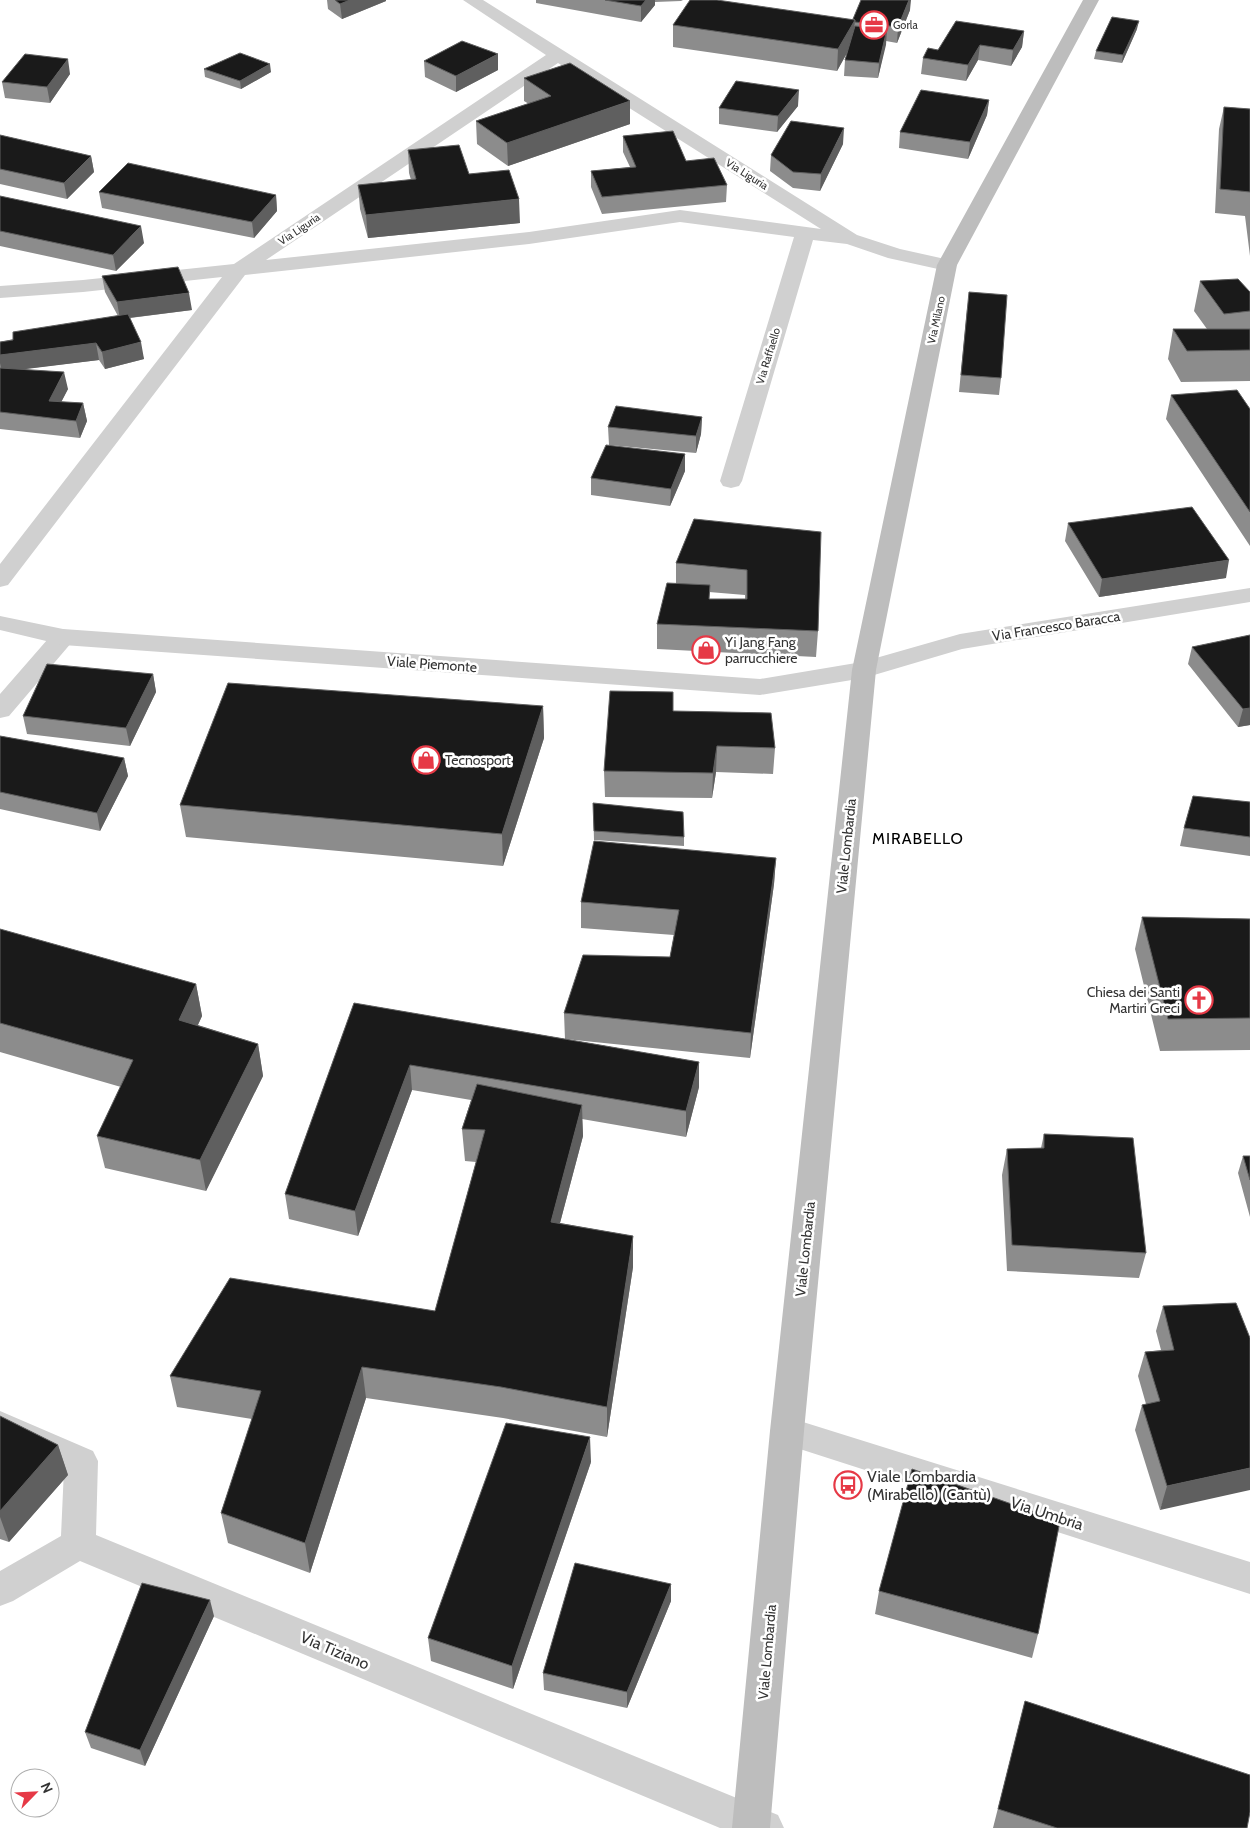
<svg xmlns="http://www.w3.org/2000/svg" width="1250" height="1828" font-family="Cabin,sans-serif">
  <rect width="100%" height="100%" fill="#fff"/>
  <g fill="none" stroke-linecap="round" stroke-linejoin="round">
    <path fill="#d0d0d0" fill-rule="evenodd" d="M463 0H483L857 235 900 249 954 261 957 265 954 269 947 271 888 258 847 244 813 240 742 481 739 486 731 488 723 486 720 481 794 237 680 222 529 244 245 275 8 585 0 587V564L222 277 83 292 0 298V286L83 280 234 264 546 55ZM558 63 821 229 680 210 529 232 266 260Z
      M63 629 72 632 75 637 72 642 9 716 0 718V694L54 632Z
      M0 1411 93 1451 98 1461 96 1535 778 1815 784 1828H720L80 1561 13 1601 0 1606V1571L61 1536 64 1469 0 1440Z
      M787 1417 1250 1562V1594L775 1441 770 1431 775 1421Z"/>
    <path fill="#d0d0d0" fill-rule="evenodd" d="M1250 588V602L962 649 864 678 760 695 63 645 0 630V616L63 629 760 679 862 662 960 634Z"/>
    <path fill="#bdbdbd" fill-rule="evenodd" d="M1083 0H1099L957 265 876 670 804 1431 770 1828H732L770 1431 852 670 937 265Z"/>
  </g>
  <path fill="#8c8c8c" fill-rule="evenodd" d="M327 0H386V1L342 19 328 9Z
    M536 0H683L681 1 655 2V5L641 22 536 3Z
    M910 10 897 43 886 41 878 78 844 76 845 60 847 53 837 71 673 47V25L853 19Z
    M1137 29 1122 63 1094 59 1096 51Z
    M1024 31 1022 47 1011 66 978 60 966 81 921 74 923 58 938 50Z
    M424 61 498 70 456 92 425 77Z
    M204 69 271 72 241 89 205 77Z
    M70 74 50 103 5 98 2 82Z
    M524 78 630 124 508 166 477 144 476 121 529 104 524 101Z
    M989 100 987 115 968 159 899 148 900 132Z
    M798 106 777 132 719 124V108Z
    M1224 107 1250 109V256L1245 216 1215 213 1219 129Z
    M0 135 91 156 94 172 67 199 0 184Z
    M623 136 686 161 727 185 726 202 602 214 591 187V171L630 167 623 152Z
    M843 144 820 191 793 188 770 171 771 155Z
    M408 150 469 174 520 223 368 238 360 209 358 185 411 180 409 173Z
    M99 192 276 195 277 211 254 238 102 208Z
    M0 196 144 243 116 271 0 246Z
    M102 276 192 310 130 318 144 359 105 369 99 360 23 369 68 389 61 402 83 403 87 421 80 438 0 429V342L118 316 105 292Z
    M1200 281 1250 292V381L1181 382 1168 359 1173 329H1207L1194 311Z
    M967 309 1001 378 999 395 959 392Z
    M1171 395 1250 409V546L1166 419Z
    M702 417 701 434 696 453 609 445 608 427Z
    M685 454V471L670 506 591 495V478Z
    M694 519 818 631 816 657 657 649V624L676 584V563ZM709 592 745 595V599H709Z
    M1068 523 1226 578 1099 597 1065 541Z
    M1250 635V725L1238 727 1188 664 1192 647Z
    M153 674 156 692 130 746 27 734 23 716Z
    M543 706 544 738 503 866 186 837 180 805Z
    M673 711 775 748 773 774 716 772 712 798 605 797 604 771Z
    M0 736 124 758 128 776 100 831 0 809Z
    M1250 802V856L1180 846 1184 828Z
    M593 803 684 837V846L594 840Z
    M776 858 774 884 750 1058 565 1039 564 1013 670 957 674 935 581 928V902Z
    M1142 917 1250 919V1050L1160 1051 1135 949Z
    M0 929 196 984 202 1016 198 1025 258 1044 263 1076 206 1191 105 1168 97 1136 121 1087 0 1052Z
    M354 1003 699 1062V1087L686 1137 582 1119 583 1136 560 1223 633 1236V1267L607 1437 503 1418 366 1398 310 1573 228 1543 221 1513 252 1419 177 1407 170 1376 435 1311 476 1162 465 1161 462 1129 471 1100 412 1090 358 1236 289 1219 285 1194Z
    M1044 1134 1146 1253 1139 1278 1007 1271 1002 1175 1007 1149 1041 1148Z
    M1243 1156H1250V1217L1238 1173Z
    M1236 1303 1160 1510 1135 1430 1142 1405 1146 1404 1138 1376 1145 1352 1161 1350 1156 1331 1163 1306Z
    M0 1416 58 1445 68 1475 9 1542 0 1539Z
    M591 1462 513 1689 431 1661 428 1638Z
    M671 1584V1601L627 1708 544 1690 543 1673Z
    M879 1591 1038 1634 1032 1658 875 1614Z
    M214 1616 145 1766 91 1748 85 1732Z
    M1025 1701 1247 1828H993Z"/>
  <path fill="#5f5f5f" d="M350 0H386V1L342 19 340 4Z
    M646 0H655V5L641 22V6Z
    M909 0H911L910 10 897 43 898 27Z
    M855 20 853 42 837 71 838 49Z
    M1139 21 1137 29 1122 63 1123 55Z
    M887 29 886 45 878 78 879 63Z
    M1024 31 1022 47 1011 66 1013 50Z
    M980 45 978 60 966 81 968 65Z
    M498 54V70L456 92V76Z
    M68 59 70 74 50 103 47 87Z
    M270 64 271 72 241 89 240 81Z
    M799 90 798 106 777 132 778 116Z
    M989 100 987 115 968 159 970 142Z
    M630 101V124L508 166 507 143Z
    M844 128 843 144 820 191 821 174Z
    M91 156 94 172 67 199 64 183Z
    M276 195 277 211 254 238 252 222Z
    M519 199 520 223 368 238 366 215Z
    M141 226 144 243 116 271 113 255Z
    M189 293 192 310 120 319 117 302Z
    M141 342 144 359 105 369 102 352Z
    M96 343 99 360 2 372 0 363V355Z
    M64 372 68 389 53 418 49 401Z
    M83 403 87 421 80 438 76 421Z
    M702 417 701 434 696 453V436Z
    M685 454V471L670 506 671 489Z
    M1229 560 1226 578 1099 597 1102 579Z
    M153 674 156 692 130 746 126 728Z
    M543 706 544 738 503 866 502 834Z
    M1250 708V725L1238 727 1243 709Z
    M717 746 716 772 712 798 713 773Z
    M124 758 128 776 100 831 97 813Z
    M776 858 774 884 750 1058 751 1033Z
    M196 984 202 1016 185 1052 179 1020Z
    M258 1044 263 1076 206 1191 200 1160Z
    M699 1062V1087L686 1137V1111Z
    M410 1065 412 1090 358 1236 355 1211Z
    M582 1105 583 1136 552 1253 551 1222Z
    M633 1236V1267L607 1437V1407Z
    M362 1367 366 1398 310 1573 305 1543Z
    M590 1437 591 1462 513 1689 512 1666Z
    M58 1445 68 1475 9 1542 0 1517V1511Z
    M1250 1468V1490L1160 1510 1167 1486Z
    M671 1584V1601L627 1708V1692Z
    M210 1600 214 1616 145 1766 140 1750Z"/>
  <path fill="#1a1a1a" stroke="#5f5f5f" d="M335 0H350L340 4Z
    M605 0H646L641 6Z
    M690 0H717L855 20 838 49 673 25Z
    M861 0H909L898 27 855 22V20L853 19Z
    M1112 17 1139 21 1123 55 1096 51Z
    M956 21 1024 31 1013 50 980 45 968 65 923 58 928 48 938 50Z
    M855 26 887 29 879 63 845 60Z
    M462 41 498 54 456 76 424 61Z
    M240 53 270 64 240 81 204 69Z
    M25 54 68 59 47 87 2 82Z
    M570 63 630 101 507 143 476 121 551 96 524 78Z
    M736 81 799 90 778 116 719 108Z
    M921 90 989 100 970 142 900 132Z
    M1224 107 1250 109V192L1220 189Z
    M791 121 844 128 821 174 793 172 771 155Z
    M673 131 686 161 714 158 727 185 602 197 591 171 636 167 623 136Z
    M0 135 91 156 64 183 0 169Z
    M459 145 469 174 509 170 519 199 366 215 358 185 416 179 408 150Z
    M128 163 276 195 252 222 99 192Z
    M0 196 141 226 113 255 0 231Z
    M178 267 189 293 117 302 102 276Z
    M1238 279 1250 292V311L1224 314 1200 281Z
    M969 292 1007 295 1001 378 961 375Z
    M128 314 141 342 102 352 96 343 0 355V342L13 340V332Z
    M1173 329H1250V350L1187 351Z
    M0 368 64 372 49 401 83 403 76 421 0 412Z
    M1237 390 1250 409V512L1171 395Z
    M616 406 702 417 696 436 608 427Z
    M606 445 685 454 671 489 591 478Z
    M1192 507 1229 560 1102 579 1068 523Z
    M694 519 821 532 818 631 657 624 667 583 710 585 709 599H747V570L676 563Z
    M1250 635V708L1243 709 1192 647Z
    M47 664 153 674 126 728 23 716Z
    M228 683 543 706 502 834 180 805Z
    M610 691 673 692V711L771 713 775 748 717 746 713 773 604 771Z
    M0 736 124 758 97 813 0 792Z
    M1193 796 1250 802V837L1184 828Z
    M593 803 683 812 684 837 594 831Z
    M594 841 776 858 751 1033 564 1013 583 955 670 957 679 910 581 902Z
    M1142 917 1250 919V1018L1168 1019Z
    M0 929 196 984 179 1020 258 1044 200 1160 97 1136 133 1060 0 1023Z
    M354 1003 699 1062 686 1111 410 1065 355 1211 285 1194Z
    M477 1084 582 1105 551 1222 633 1236 607 1407 501 1387 362 1367 305 1543 221 1513 261 1391 170 1376 230 1278 435 1311 485 1130 462 1129Z
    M1044 1134 1133 1138 1146 1253 1012 1245 1007 1149 1044 1148Z
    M1243 1156H1250V1180Z
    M1236 1303 1250 1338V1468L1167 1486 1142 1405 1160 1401 1145 1352 1174 1350 1163 1306Z
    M0 1416 58 1445 0 1511Z
    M506 1423 590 1437 512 1666 428 1638Z
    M912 1469 1060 1521 1038 1634 879 1591Z
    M575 1563 671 1584 627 1692 543 1673Z
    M142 1583 210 1600 140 1750 85 1732Z
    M1025 1701 1250 1775V1812L1247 1828H1057L998 1809Z"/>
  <defs>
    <g id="office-ring" transform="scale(1.4375)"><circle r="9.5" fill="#fff" stroke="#e63946" stroke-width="1.5"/><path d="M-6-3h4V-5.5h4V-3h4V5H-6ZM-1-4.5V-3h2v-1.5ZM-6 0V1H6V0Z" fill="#e63946"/></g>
    <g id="shop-ring" transform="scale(1.4375)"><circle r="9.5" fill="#fff" stroke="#e63946" stroke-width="1.5"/><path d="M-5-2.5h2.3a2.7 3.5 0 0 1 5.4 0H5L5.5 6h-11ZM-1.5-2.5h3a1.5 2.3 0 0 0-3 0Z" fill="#e63946"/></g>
    <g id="church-ring" transform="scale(1.4375)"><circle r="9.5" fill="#fff" stroke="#e63946" stroke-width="1.5"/><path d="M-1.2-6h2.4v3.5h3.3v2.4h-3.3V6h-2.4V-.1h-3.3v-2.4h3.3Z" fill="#e63946"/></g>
    <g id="bus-ring" transform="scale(1.4375)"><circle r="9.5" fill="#fff" stroke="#e63946" stroke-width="1.5"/><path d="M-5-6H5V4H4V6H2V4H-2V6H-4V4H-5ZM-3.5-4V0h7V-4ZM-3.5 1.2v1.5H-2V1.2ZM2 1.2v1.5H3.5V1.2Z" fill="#e63946"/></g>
  </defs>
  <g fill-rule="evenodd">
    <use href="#office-ring" x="874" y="25"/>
    <use href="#shop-ring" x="706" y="650"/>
    <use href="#shop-ring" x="426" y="760"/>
    <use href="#church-ring" x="1199" y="1000"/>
    <use href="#bus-ring" x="848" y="1485"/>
  </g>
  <g text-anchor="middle" stroke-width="5" stroke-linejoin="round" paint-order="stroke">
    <g font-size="11" fill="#333" stroke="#fff" text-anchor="start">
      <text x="893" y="29">Gorla</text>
    </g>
    <g font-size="11" fill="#333" stroke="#fff">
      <text transform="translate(747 174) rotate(32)" y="4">Via Liguria</text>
      <text transform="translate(299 229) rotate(-34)" y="4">Via Liguria</text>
      <text transform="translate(936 320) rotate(-78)" y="4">Via Milano</text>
      <text transform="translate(768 356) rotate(-73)" y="4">Via Raffaello</text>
    </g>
    <g font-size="14" fill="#333" stroke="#fff">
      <text transform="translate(1056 626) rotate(-9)" y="5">Via Francesco Baracca</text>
      <text transform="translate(432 664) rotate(4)" y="5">Viale Piemonte</text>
      <text transform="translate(846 846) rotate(-84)" y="5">Viale Lombardia</text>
      <text transform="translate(805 1249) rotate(-84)" y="5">Viale Lombardia</text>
      <text transform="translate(767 1652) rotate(-85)" y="5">Viale Lombardia</text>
    </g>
    <g font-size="14" fill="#333" stroke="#fff" text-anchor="start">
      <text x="725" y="647">Yi Jang Fang<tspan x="725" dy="16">parrucchiere</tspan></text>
      <text x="445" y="765">Tecnosport</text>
      <text x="1180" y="997" text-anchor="end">Chiesa dei Santi<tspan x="1180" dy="16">Martiri Greci</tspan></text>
    </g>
    <g font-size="16" letter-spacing="1" fill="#000" stroke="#fff">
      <text x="918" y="844">MIRABELLO</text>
    </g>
    <g font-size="16" fill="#333" stroke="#fff" text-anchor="start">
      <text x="867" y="1482">Viale Lombardia<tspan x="867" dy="18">(Mirabello) (Cantù)</tspan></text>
    </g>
    <g font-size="16" fill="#333" stroke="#fff">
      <text transform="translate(1047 1513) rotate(18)" y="6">Via Umbria</text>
      <text transform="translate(335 1650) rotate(23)" y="6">Via Tiziano</text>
    </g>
  </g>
  <g transform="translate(35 1793) rotate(66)"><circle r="24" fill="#ffffff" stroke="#adadad"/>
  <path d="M0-4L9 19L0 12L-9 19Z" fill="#e63946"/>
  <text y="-8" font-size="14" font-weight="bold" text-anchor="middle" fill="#333333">N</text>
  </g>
</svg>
